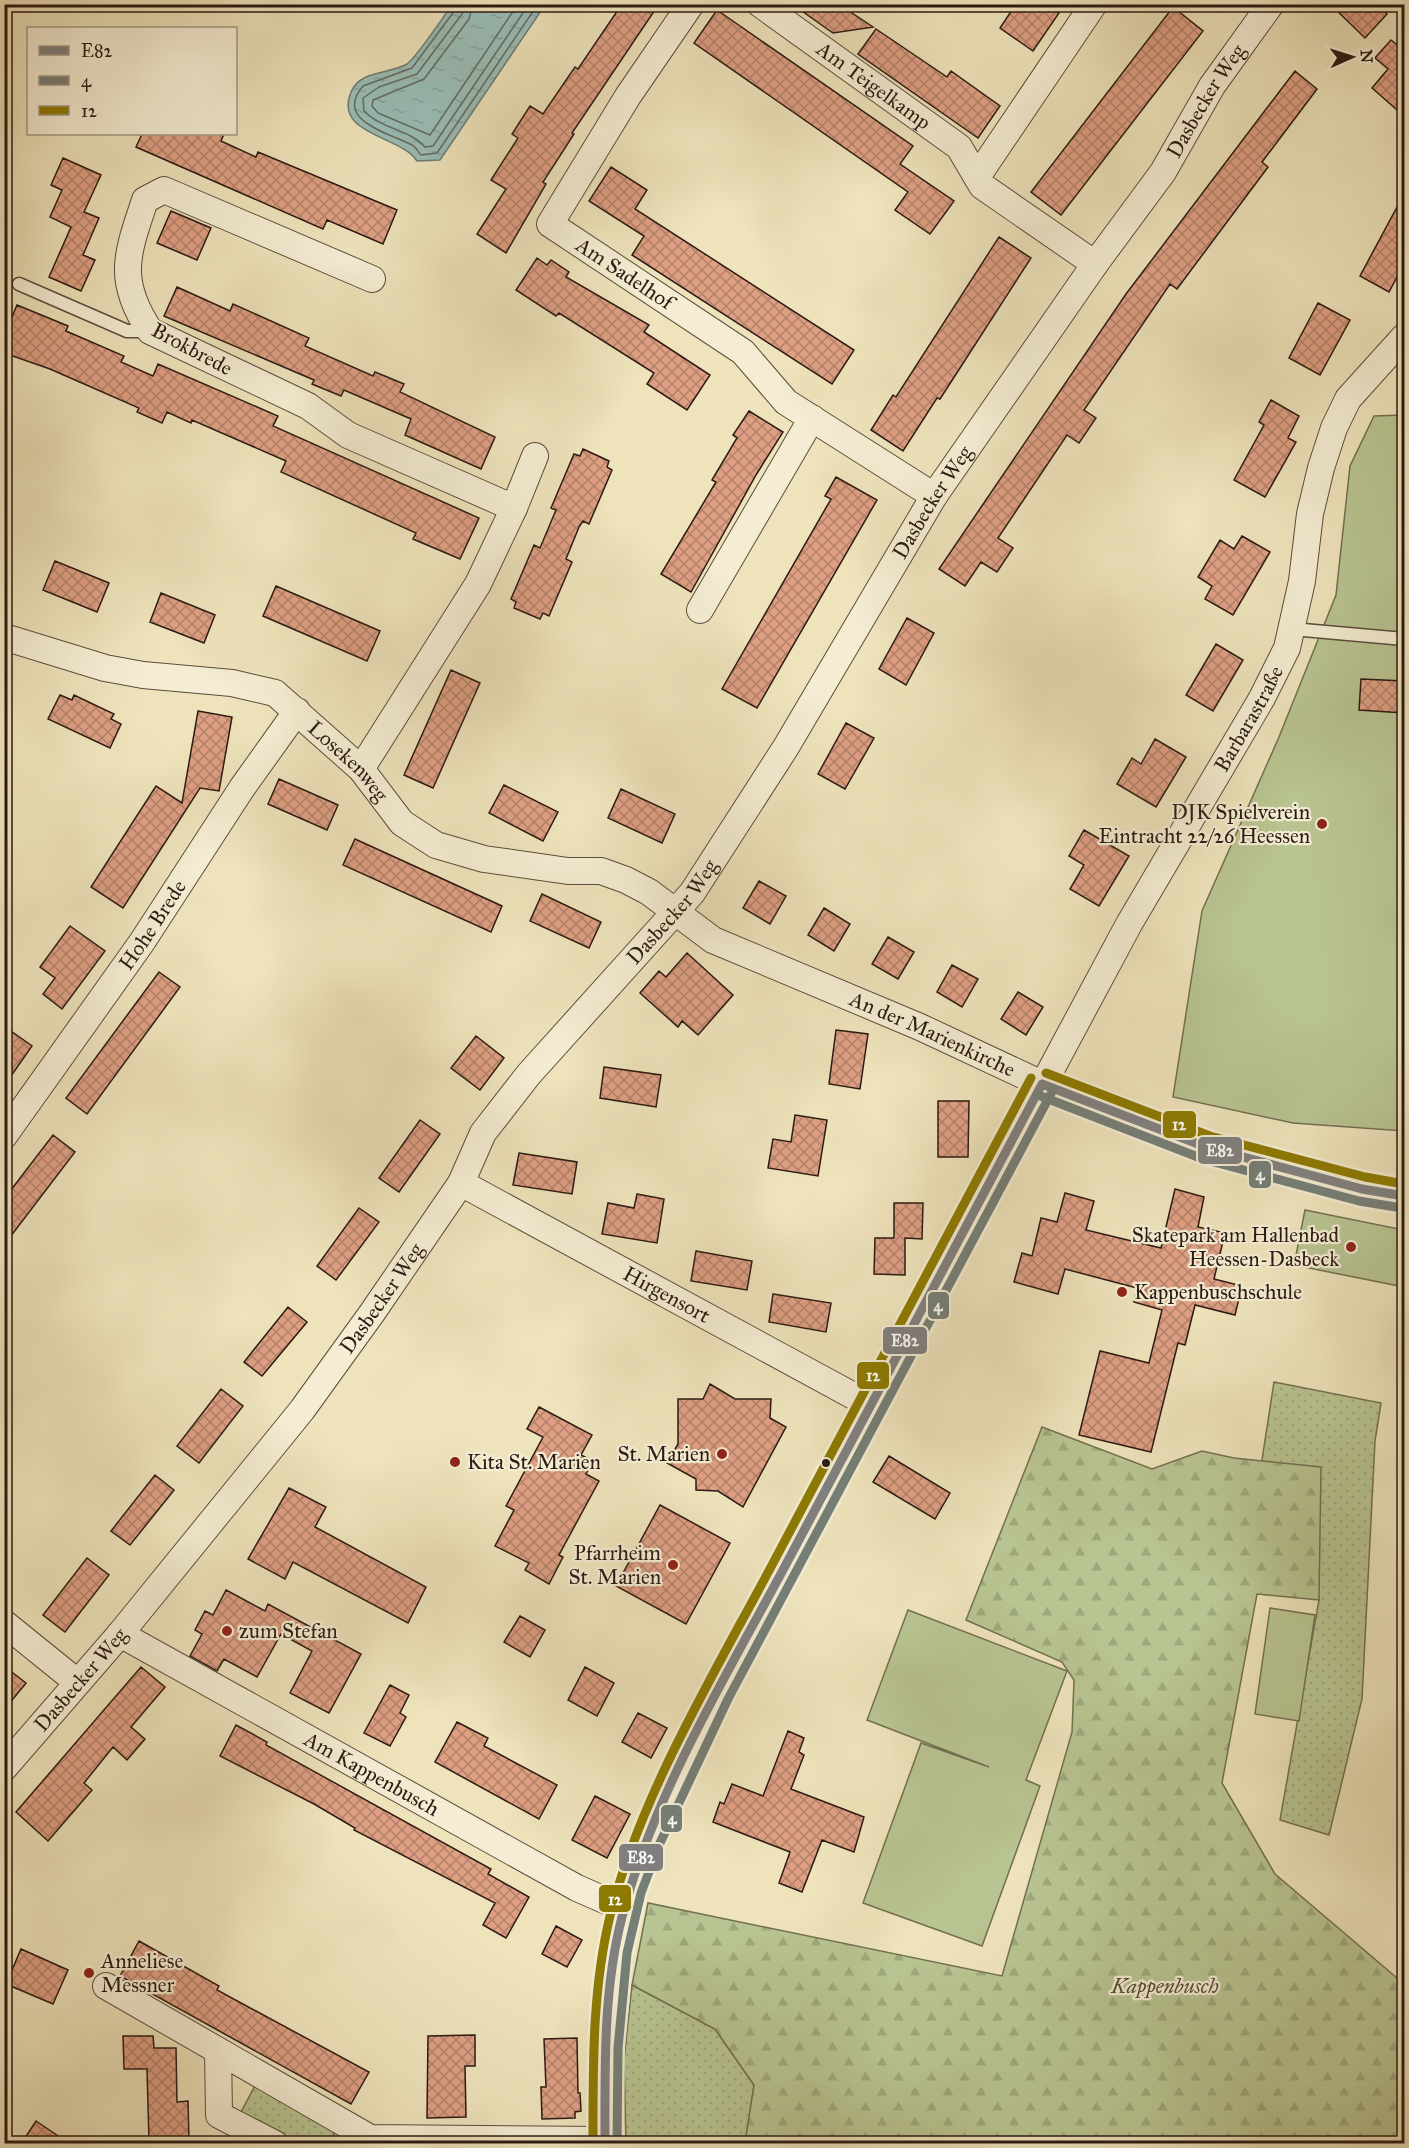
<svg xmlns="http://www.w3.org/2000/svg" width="1409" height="2148" font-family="'IM FELL Great Primer',serif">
  <defs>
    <pattern id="green-dots" width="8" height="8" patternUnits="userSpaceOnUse" patternTransform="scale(1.5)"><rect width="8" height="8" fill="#b8c491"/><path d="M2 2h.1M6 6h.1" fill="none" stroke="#9ea87c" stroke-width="1.8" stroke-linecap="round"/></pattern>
    <pattern id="forest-firs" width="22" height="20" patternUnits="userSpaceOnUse" patternTransform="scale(1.5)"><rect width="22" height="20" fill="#b8c491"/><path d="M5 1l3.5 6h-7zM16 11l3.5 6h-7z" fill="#9ea87c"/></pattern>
    <pattern id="water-ripples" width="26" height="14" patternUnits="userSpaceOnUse" patternTransform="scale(1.5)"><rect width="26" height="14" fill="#9abdb6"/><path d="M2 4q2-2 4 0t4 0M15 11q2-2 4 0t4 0" fill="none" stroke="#85a29c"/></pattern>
    <pattern id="building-cross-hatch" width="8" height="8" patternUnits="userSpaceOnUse" patternTransform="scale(1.5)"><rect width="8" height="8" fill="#de9f83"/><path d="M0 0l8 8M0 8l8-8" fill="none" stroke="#b4816a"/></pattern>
  </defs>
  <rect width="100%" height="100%" fill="#eee3bb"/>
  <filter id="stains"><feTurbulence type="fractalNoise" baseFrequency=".00333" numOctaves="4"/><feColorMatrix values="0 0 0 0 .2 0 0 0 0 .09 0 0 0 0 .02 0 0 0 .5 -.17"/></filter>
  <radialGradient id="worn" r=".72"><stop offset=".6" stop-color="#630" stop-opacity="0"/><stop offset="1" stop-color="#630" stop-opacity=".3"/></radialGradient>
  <path fill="url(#green-dots)" stroke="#726f52" stroke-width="1.5" d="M1274 1382 1381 1403 1375 1441 1362 1699 1329 1835 1280 1820 1319 1600 1262 1460Z
    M632 1985 715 2029 754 2085 745 2143 626 2144 624 2059Z
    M257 2082 339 2126 329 2143H295L240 2114Z"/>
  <path fill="url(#forest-firs)" stroke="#726f52" stroke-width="1.5" d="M1042 1427 1152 1469 1202 1451 1234 1458 1321 1467 1319 1600 1257 1594 1222 1783 1275 1874 1404 1984V2143H745L754 2085 715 2029 632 1985 648 1903 1002 1976 1072 1732 1074 1680 1062 1662 966 1620Z"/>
  <path fill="#b8c491" stroke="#726f52" stroke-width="1.5" d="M1404 415V1131L1293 1123 1173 1097 1202 911 1279 737 1336 595 1350 466 1374 416Z
    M1305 1210 1404 1230V1287L1294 1265Z
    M1270 1608 1315 1615 1299 1721 1255 1714Z
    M908 1610 1067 1671 1026 1780 1040 1786 982 1946 863 1903 921 1743 989 1767 867 1720Z"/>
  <path fill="url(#water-ripples)" stroke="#6e7c75" stroke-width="1.5" d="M452 5H545L440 160 417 161C402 136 333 135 351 92 360 70 390 74 407 64 417 57 443 17 452 5Z"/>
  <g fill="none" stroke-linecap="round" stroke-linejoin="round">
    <path stroke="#626c64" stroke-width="1.5" d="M456 4 455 10 412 68 363 86C333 121 390 133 412 145 416 147 418 152 421 155L437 153 538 4
      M464 4 462 14 417 74 379 87 363 98 364 111C381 129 409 129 425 147L433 146 529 4
      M473 4 469 19 424 79 373 100 372 106 378 113 430 135 518 4"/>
  </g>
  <path fill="url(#building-cross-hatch)" stroke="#2b1a13" stroke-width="1.5" d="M622 4H659L572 133 574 134 543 182 546 184 506 253 477 234 506 189 491 180 518 138 512 134 530 106 543 114 575 67 578 69Z
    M792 4H858L852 13 873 27 833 33Z
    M1016 4H1047L1059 13 1033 51 1000 28Z
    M1330 4H1376L1387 14 1365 38Z
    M1173 7 1203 31 1061 215 1031 192Z
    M717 10 913 146 900 164 954 201 930 234 895 210 908 192 694 43Z
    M876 29 947 77 951 71 1000 106 978 138 858 54Z
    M1391 40 1404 50V116L1372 88 1388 69 1375 58Z
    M1295 71 1317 89 1262 162 1268 167 1177 289 1170 284 1084 410 1096 418 1079 443 1067 435 998 538 1013 548 997 572 981 562 965 586 939 569 1126 294Z
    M142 134H224L221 141 256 157 258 152 397 210 383 244 327 220 323 229 136 147Z
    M63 158 101 175 84 212 99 218 83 255 95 260 81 291 49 277 71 227 50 217 62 190 51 185Z
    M611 167 647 190 635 209 854 350 832 384 632 255 644 236 589 201Z
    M1404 194V264L1389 292 1360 276Z
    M171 211 211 228 197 260 157 243Z
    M999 237 1031 258 940 399 937 398 903 451 871 430 893 395 896 397Z
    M537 258 547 265 551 260 569 272 566 277 649 325 644 332 710 375 687 410 647 384 654 373 559 313 556 316 516 290Z
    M177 287 230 311 233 304 309 338 305 346 373 376 375 372 404 384 400 392 495 437 481 469 405 435 411 419 344 390 341 396 312 384 314 380 164 316Z
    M1318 303 1350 320 1320 375 1289 358Z
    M17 305 68 326 66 331 124 356 121 362 153 376 158 364 278 416 273 426 479 518 460 559 413 539 416 533 281 472 286 461 192 420 191 423 167 412 162 423 137 412 139 408 50 369 4 353V336Z
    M1271 400 1299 416 1288 438 1296 442 1265 497 1234 480 1264 425 1259 422Z
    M749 411 783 432 756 475 691 592 661 574 716 482 712 480 737 438 733 435Z
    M583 449 609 461 607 467 612 470 589 524 583 521 579 527 566 559 572 562 549 616 543 613 540 619 514 608 516 602 511 599 534 545 540 548 556 510 551 508 574 454 580 456Z
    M836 477 877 500 757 708 722 689 831 499 825 496Z
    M1242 536 1270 552 1233 615 1205 599 1212 586 1198 577 1220 540 1234 549Z
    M55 561 109 583 97 612 43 590Z
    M276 586 380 631 367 661 263 616Z
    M161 593 215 615 204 643 150 622Z
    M907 618 934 633 906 685 879 669Z
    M1216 644 1243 660 1213 711 1186 695Z
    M451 670 480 683 433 788 404 775Z
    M1361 679 1404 681V713L1359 710Z
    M60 695 72 700 74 695 114 714 111 719 121 724 110 748 48 719Z
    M198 711 232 717 219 791 200 788 123 908 91 887 156 786 182 803Z
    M846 723 874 738 845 789 818 774Z
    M1155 739 1186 757 1156 807 1117 784 1132 758 1141 764Z
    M279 779 338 805 327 830 268 804Z
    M504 785 558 812 543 841 489 813Z
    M621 789 675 814 662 843 608 818Z
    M1084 830 1129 856 1099 906 1070 889 1084 865 1069 856Z
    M355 839 502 906 491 932 343 865Z
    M759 881 786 896 770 924 743 908Z
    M542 894 601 922 589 948 530 921Z
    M824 908 850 924 834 951 808 935Z
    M70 926 105 951 62 1009 43 994 55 978 40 967Z
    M888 937 914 952 898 979 872 964Z
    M687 953 733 995 698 1035 682 1021 678 1027 640 993 659 971 666 977Z
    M952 965 978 979 962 1007 937 992Z
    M159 972 180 987 87 1114 66 1098Z
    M1018 992 1043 1007 1026 1035 1001 1019Z
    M836 1030 868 1034 860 1089 829 1084Z
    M11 1031 32 1046 4 1086V1041Z
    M476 1036 504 1058 480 1090 451 1068Z
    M604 1067 661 1075 656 1107 600 1098Z
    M938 1101H969L968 1157H938Z
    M795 1115 827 1120 818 1176 768 1168 773 1139 791 1142Z
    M420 1120 440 1134 399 1192 379 1178Z
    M53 1135 75 1152 4 1245V1199Z
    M519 1153 577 1162 572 1194 513 1185Z
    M1175 1189 1204 1197 1198 1227 1225 1233 1214 1279 1242 1286 1235 1315 1195 1305 1185 1345 1178 1343 1151 1452 1079 1435 1100 1351 1149 1363 1162 1310 1134 1302 1137 1288 1065 1269 1058 1294 1014 1282 1022 1253 1032 1256 1041 1218 1057 1222 1065 1193 1094 1201 1086 1230 1161 1248Z
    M637 1194 664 1199 657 1243 602 1234 608 1203 634 1208Z
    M894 1203H923L922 1239 905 1238V1275L874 1274 875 1238H894Z
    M359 1208 379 1222 336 1280 317 1266Z
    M696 1251 752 1261 747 1290 691 1281Z
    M773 1294 831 1303 826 1332 769 1322Z
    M288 1307 307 1322 262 1376 244 1362Z
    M710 1384 735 1399H771L770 1418 786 1427 743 1507 718 1491 696 1490V1479L667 1463 678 1444V1399H703Z
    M221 1389 243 1406 199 1463 177 1446Z
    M539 1407 592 1435 581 1455 593 1461 586 1474 599 1481 559 1555 563 1557 549 1584 525 1570 529 1563 495 1546 514 1510 506 1506 543 1437 527 1429Z
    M889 1456 950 1493 935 1519 873 1482Z
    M155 1475 174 1490 130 1545 111 1531Z
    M289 1488 326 1507 315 1527 426 1587 408 1623 293 1562 285 1579 248 1559Z
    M660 1505 730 1543 686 1624 616 1586Z
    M87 1558 109 1575 65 1632 43 1615Z
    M226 1590 265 1611 268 1604 361 1654 329 1713 290 1693 312 1651 281 1634 257 1677 224 1659 217 1671 190 1656 202 1634 195 1630 205 1611 213 1615Z
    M520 1616 545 1630 530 1657 504 1642Z
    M4 1666 26 1683 4 1710Z
    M141 1667 165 1687 131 1727 145 1739 127 1760 113 1747 84 1783 92 1790 48 1841 16 1812Z
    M585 1667 614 1683 597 1716 568 1700Z
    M390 1685 409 1695 400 1713 406 1717 390 1746 364 1733Z
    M638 1713 667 1728 651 1758 622 1742Z
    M457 1722 488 1738 484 1746 557 1785 539 1819 435 1762Z
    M236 1725 267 1742 266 1745 491 1869 488 1874 529 1897 506 1938 483 1925 495 1903 354 1830 355 1828 314 1804 220 1756Z
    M788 1731 804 1738 799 1752 804 1755 791 1789 864 1817 854 1852 822 1840 802 1892 779 1883 790 1852 713 1822 720 1802 724 1804 732 1784 763 1796Z
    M595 1796 630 1814 607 1858 572 1840Z
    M556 1926 582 1940 567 1967 542 1954Z
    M139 1941 219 1986 217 1990 369 2072 351 2104 120 1976Z
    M21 1949 68 1970 53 2004 6 1984Z
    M475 2035V2066H465L466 2117 427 2118 428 2036Z
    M123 2036H153L154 2048H176L177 2102 188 2101 189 2140 149 2141 147 2069H124Z
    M577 2038 578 2093H580L581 2111 575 2112V2118L542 2119 541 2087H546L544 2039Z
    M36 2121 70 2144H21Z"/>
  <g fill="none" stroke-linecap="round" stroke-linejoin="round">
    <g stroke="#5c4c3d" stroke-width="15">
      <path id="service" d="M19 284 127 331H150
        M1292 629 1404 639"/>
    </g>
    <g stroke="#5c4c3d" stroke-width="28">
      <g id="minor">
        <path id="s1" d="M691 4 628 96 550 224 743 352 786 402 934 496"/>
        <path id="s2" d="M760 4 959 147 982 186 1095 264"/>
        <path d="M977 177 1094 4"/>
        <path d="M514 508 535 456"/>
        <path d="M700 610 812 418"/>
        <path id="s3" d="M4 637 105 668 143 675 232 683 275 693 361 769 402 823 436 845 484 859 568 871H601L626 880 649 892 713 940 920 1027 1042 1084 1206 1147 1362 1189 1404 1196"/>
        <path d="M361 769 478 584 514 508 348 435 308 406 150 331C116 280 127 254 145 200L164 190 372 279"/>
        <path id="s4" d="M4 1136 142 942 242 788 297 711"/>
        <path id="s5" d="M461 1183 872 1406"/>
        <path d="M4 1623 77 1682"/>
        <path id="s6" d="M120 1634 577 1888 625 1909"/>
        <path id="s7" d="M4 1768 120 1634 302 1410 372 1313 461 1183 483 1133 529 1074 692 893 786 747 934 496 1095 264 1163 172 1212 86 1271 4"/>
        <path d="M106 1986 370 2138 605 2140"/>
        <path d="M218 2051 219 2115 275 2144"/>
        <path id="s8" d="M605 2144C605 2060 604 1970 630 1889 653 1821 685 1757 717 1693L1129 924 1262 698 1287 648 1302 581 1310 514 1321 468 1334 428 1348 399 1404 337"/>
      </g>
    </g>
    <use href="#service" stroke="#f4edd3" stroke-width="12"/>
    <use href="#minor" stroke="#f4edd3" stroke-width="26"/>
    <g stroke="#f4edd3" stroke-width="14">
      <path id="bus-1" d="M1042 1084 1206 1147 1362 1189 1404 1196
        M605 2144C605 2068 603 1990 622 1917 654 1794 724 1680 784 1568 870 1407 956 1245 1042 1084"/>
    </g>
    <g stroke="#f4edd3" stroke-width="14">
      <path id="bus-2" d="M1038 1095 1203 1159 1359 1201 1402 1208
        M617 2144 618 2048 627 1953 641 1893 660 1843 728 1699 1053 1090"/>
    </g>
    <g stroke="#f4edd3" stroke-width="14">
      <path id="bus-3" d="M1046 1073 1210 1136 1365 1177 1404 1184
        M593 2144C593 2068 592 1990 610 1916 640 1796 714 1674 772 1565 858 1403 945 1241 1031 1078"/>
    </g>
    <use href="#bus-1" stroke="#808080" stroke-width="9"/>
    <use href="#bus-2" stroke="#757f77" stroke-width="9"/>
    <use href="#bus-3" stroke="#8d7a02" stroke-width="9"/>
  </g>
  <g fill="#8f2418" stroke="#f4edd3" stroke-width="2">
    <circle cx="1322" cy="824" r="6"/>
    <circle cx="1351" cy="1247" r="6"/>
    <circle cx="1122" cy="1292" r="6"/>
    <circle cx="722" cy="1454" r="6"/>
    <circle cx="455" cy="1462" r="6"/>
    <circle cx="673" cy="1565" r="6"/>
    <circle cx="227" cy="1631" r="6"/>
    <circle cx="89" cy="1973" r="6"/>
  </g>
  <circle fill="#2b1a13" stroke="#f4edd3" stroke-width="2" cx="826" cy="1463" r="5"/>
  <g text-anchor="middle" stroke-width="4.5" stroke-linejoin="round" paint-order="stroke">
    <g font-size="21" fill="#2b1a13" stroke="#f4edd3">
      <text dy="7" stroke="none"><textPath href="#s2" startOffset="140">Am Teigelkamp</textPath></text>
      <text dy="7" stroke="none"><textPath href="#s7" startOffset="2061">Dasbecker Weg</textPath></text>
      <text dy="7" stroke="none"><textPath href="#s1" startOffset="351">Am Sadelhof</textPath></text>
      <text transform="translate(192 349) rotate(28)" y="7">Brokbrede</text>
      <text dy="7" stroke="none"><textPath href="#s7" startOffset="1575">Dasbecker Weg</textPath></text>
      <text dy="7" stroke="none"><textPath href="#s8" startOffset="1582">Barbarastraße</textPath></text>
      <text dy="7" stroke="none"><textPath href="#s3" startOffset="378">Losekenweg</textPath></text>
      <text dy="7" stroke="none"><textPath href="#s7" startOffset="1089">Dasbecker Weg</textPath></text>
      <text dy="7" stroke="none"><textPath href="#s4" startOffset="258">Hohe Brede</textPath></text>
      <text dy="7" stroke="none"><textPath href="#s3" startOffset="1040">An der Marienkirche</textPath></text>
      <text dy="7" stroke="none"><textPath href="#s5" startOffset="234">Hirgensort</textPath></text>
      <text dy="7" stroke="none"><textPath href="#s7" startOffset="603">Dasbecker Weg</textPath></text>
      <text dy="7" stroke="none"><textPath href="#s7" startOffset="117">Dasbecker Weg</textPath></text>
      <text dy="7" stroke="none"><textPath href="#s6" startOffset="288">Am Kappenbusch</textPath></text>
    </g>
    <g font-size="21" fill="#2b1a13" stroke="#f4edd3" text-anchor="end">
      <text x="1310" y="819">DJK Spielverein<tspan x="1310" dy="24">Eintracht 22/26 Heessen</tspan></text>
      <text x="1339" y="1242">Skatepark am Hallenbad<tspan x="1339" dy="24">Heessen-Dasbeck</tspan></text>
      <text x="1134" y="1299" text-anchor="start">Kappenbuschschule</text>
      <text x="710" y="1461">St. Marien</text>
      <text x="467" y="1469" text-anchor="start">Kita St. Marien</text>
      <text x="661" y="1560">Pfarrheim<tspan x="661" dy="24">St. Marien</tspan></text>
      <text x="239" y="1638" text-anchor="start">zum Stefan</text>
      <text x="101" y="1968" text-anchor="start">Anneliese<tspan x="101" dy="24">Messner</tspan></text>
    </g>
    <g font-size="21" font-style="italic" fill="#554d39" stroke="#f4edd3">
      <text x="1165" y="1993">Kappenbusch</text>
    </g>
  </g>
  <g stroke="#f4edd3" stroke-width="2">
    <rect x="1162" y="1110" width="35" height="29" rx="6" fill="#8d7a02"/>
    <rect x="1197" y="1136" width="46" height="29" rx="6" fill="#808080"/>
    <rect x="1248" y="1160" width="24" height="29" rx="6" fill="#757f77"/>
    <rect x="927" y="1291" width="23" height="29" rx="6" fill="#757f77"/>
    <rect x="882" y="1326" width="46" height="29" rx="6" fill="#808080"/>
    <rect x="856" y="1361" width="34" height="29" rx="6" fill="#8d7a02"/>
    <rect x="660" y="1804" width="23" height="29" rx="6" fill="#757f77"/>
    <rect x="618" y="1843" width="46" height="29" rx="6" fill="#808080"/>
    <rect x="598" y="1884" width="34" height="29" rx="6" fill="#8d7a02"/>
  </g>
  <g font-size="16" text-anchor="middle" font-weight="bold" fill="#fff">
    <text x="1179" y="1130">12</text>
    <text x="1220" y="1156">E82</text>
    <text x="1260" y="1180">4</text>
    <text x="938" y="1311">4</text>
    <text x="905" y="1346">E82</text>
    <text x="873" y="1381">12</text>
    <text x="672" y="1824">4</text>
    <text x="641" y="1863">E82</text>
    <text x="615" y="1905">12</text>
  </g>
  <rect width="1409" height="2148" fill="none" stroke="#eee3bb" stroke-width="24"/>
  <rect x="6" y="6" width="1397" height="2136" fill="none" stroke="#2b1a13" stroke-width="3"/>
  <rect x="12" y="12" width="1385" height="2124" fill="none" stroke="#2b1a13" stroke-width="1.5"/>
  <rect x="27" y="27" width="210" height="108" fill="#f4edd3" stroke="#a49986" stroke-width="1.5"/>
  <rect x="39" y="46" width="30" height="9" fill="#808080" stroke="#a49986" stroke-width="1.5"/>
  <text x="81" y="57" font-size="18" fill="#2b1a13">E82</text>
  <rect x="39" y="76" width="30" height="9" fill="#757f77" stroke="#a49986" stroke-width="1.5"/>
  <text x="81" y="87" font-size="18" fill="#2b1a13">4</text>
  <rect x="39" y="106" width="30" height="9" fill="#8d7a02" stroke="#a49986" stroke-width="1.5"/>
  <text x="81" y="117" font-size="18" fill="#2b1a13">12</text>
  <g transform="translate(1352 57) rotate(87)" stroke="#f4edd3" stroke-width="4.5" paint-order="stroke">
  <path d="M0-4.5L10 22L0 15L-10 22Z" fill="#2b1a13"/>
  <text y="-9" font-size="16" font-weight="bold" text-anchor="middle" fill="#2b1a13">N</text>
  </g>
  <rect width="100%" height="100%" filter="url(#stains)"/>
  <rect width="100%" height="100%" fill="url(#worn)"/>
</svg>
